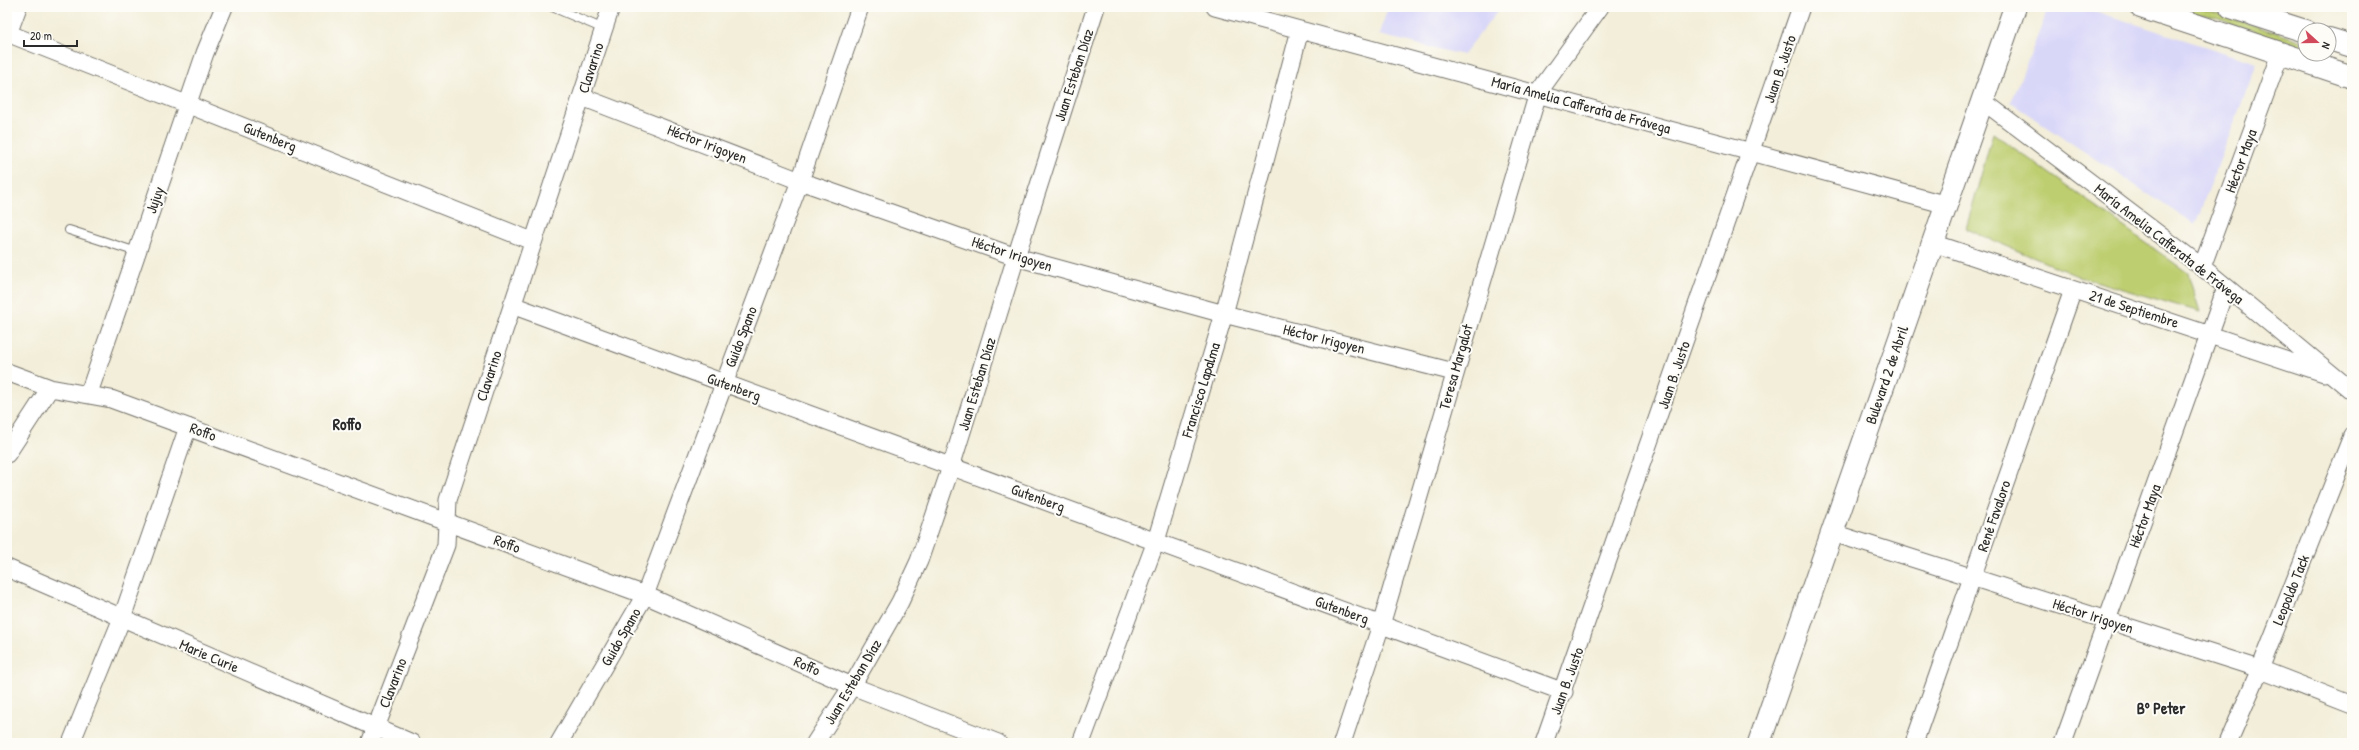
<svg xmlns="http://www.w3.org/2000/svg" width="2359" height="750" font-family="'Patrick Hand',sans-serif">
  <rect width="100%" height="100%" fill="#fdfcf7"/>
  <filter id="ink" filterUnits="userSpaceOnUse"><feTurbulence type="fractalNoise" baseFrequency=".025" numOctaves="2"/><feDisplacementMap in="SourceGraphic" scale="8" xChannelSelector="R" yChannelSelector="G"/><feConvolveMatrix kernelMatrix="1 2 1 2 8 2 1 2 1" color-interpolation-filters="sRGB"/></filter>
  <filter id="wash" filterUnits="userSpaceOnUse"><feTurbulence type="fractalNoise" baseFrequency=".012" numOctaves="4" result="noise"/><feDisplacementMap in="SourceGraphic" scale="16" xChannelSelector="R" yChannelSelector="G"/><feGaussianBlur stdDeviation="0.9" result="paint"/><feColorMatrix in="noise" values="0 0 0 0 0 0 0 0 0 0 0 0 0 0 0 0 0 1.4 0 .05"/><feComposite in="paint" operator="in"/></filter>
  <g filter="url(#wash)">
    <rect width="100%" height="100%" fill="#f3eed9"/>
    <path fill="#d9d7f8" d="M1388 7H1501L1463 55 1379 35Z
      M2049 7H2082L2257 63 2195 225 2011 103Z"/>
    <path fill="#bdce70" stroke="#747c4e" d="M2181 7H2198L2305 42V48Z
      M1993 133 2188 273 2200 312 2075 275 1966 229Z"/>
  </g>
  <g filter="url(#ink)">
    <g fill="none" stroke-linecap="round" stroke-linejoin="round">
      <g stroke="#716f68" stroke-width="10">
        <path id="service" d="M552 7 604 29
          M69 230 137 252"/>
      </g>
      <g stroke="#716f68" stroke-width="19">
        <path id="minor" d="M1215 7 1947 205
          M7 33 532 241
          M8 34 18 7
          M582 97 800 181 1016 257 1224 314 1454 372
          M1983 101 2202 267 2352 391
          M1933 243 2324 373
          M2202 267 2280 54
          M512 305 1564 692
          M7 372 50 388 111 399 645 595 852 686 998 743
          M89 393 205 53 224 7
          M7 454 50 388
          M1833 533 2260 669 2352 705
          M7 568 412 743
          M71 743 122 618 188 427
          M370 743 446 545 448 500 611 7
          M559 743 645 595 800 181 860 7
          M815 743 852 686 900 602 919 561 951 467 1016 257 1096 7
          M1081 743 1156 541 1224 314 1300 30
          M1342 743 1381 625 1538 93 1600 7
          M1544 743 1801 7
          M1914 743 2073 290
          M2063 743 2226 288
          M2228 743 2260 669 2352 436"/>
      </g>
      <g stroke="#716f68" stroke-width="24">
        <path id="secondary" d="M2141 7 2352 77
          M2231 7 2305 31
          M2329 39 2352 46
          M1759 743 2015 7"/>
      </g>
      <use href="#service" stroke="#fff" stroke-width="8"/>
      <use href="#minor" stroke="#fff" stroke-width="17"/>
      <use href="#secondary" stroke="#fff" stroke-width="22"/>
    </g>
  </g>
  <g text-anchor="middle" stroke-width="4" stroke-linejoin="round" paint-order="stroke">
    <g font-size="15" fill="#2b2b2b" stroke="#fdfcf7">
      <text transform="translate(591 68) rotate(-72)" y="5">Clavarino</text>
      <text transform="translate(1780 69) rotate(-71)" y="5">Juan B. Justo</text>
      <text transform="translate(1074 75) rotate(-72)" y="5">Juan Esteban Díaz</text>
      <text transform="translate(1581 105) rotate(15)" y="5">María Amelia Cafferata de Frávega</text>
      <text transform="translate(270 137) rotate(22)" y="5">Gutenberg</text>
      <text transform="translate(707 144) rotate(21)" y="5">Héctor Irigoyen</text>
      <text transform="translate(2241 161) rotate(-70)" y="5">Héctor Maya</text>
      <text transform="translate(155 200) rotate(-71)" y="5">Jujuy</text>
      <text transform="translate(2169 244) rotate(38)" y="5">María Amelia Cafferata de Frávega</text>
      <text transform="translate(1012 254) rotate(18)" y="5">Héctor Irigoyen</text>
      <text transform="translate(2134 309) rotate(18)" y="5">21 de Septiembre</text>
      <text transform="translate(741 337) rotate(-69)" y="5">Guido Spano</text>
      <text transform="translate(1324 339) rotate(14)" y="5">Héctor Irigoyen</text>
      <text transform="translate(1456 367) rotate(-74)" y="5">Teresa Margalot</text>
      <text transform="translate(1674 375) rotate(-71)" y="5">Juan B. Justo</text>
      <text transform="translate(1887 375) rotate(-71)" y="5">Bulevard 2 de Abril</text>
      <text transform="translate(489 376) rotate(-72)" y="5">Clavarino</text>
      <text transform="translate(977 384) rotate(-73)" y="5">Juan Esteban Díaz</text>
      <text transform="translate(734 387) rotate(20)" y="5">Gutenberg</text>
      <text transform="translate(1201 390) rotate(-73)" y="5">Francisco Lapalma</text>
      <text transform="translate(203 432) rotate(20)" y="5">Roffo</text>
      <text transform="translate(1038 498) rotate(20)" y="5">Gutenberg</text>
      <text transform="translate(1994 516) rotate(-71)" y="5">René Favaloro</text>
      <text transform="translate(2145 516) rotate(-70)" y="5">Héctor Maya</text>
      <text transform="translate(507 544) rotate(20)" y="5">Roffo</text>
      <text transform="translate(2291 590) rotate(-68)" y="5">Leopoldo Tack</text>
      <text transform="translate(1342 610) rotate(20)" y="5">Gutenberg</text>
      <text transform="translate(2093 616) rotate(18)" y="5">Héctor Irigoyen</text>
      <text transform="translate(621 637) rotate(-60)" y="5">Guido Spano</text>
      <text transform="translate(209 656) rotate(23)" y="5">Marie Curie</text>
      <text transform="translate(807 666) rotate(24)" y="5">Roffo</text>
      <text transform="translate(1567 681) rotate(-70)" y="5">Juan B. Justo</text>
      <text transform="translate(853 682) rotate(-59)" y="5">Juan Esteban Díaz</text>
      <text transform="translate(393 683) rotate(-69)" y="5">Clavarino</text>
    </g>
    <g font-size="16" font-weight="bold" fill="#2b2b2b" stroke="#fdfcf7">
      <text x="347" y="430">Roffo</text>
      <text x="2161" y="714">Bº Peter</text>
    </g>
  </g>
  <rect width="2359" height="750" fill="none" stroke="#fdfcf7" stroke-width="24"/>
  <g transform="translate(2317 42) rotate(111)"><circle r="19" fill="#fdfcf7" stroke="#a9a8a5"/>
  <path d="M0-3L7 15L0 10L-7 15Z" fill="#d1495b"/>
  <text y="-6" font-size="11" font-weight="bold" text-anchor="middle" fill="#2b2b2b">N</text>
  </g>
  <path d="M24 40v6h53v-6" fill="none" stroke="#2b2b2b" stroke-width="2"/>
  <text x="30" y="40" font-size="12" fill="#2b2b2b" stroke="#fdfcf7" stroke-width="3" paint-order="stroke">20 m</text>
</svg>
